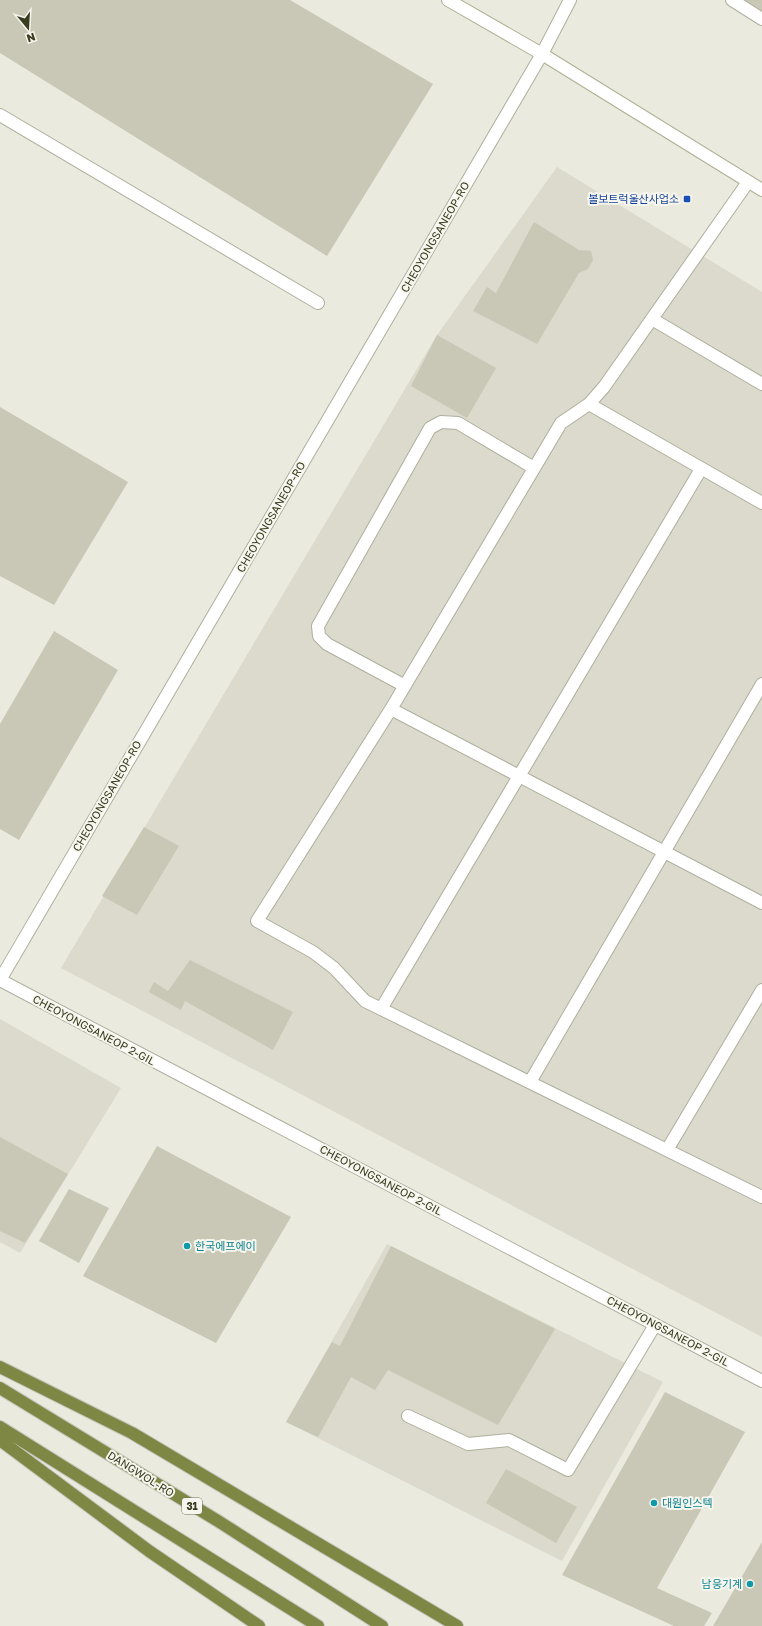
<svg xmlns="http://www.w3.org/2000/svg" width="762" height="1626" font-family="'Golos Text','Noto Sans KR',sans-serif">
  <rect width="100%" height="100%" fill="#ebeade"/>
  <path fill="#dbdacc" d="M557 167 762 292V1337L61 968 437 335Z
    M0 1019 121 1088 20 1253 0 1242Z
    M387 1244 663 1382 562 1561 286 1422Z"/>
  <path fill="#c9c7b6" d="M0 0H290L433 84 327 256 0 53Z
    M744 0H762V11Z
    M534 222 579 250 591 251 593 260 588 269 579 273 537 344 473 311 487 287 496 293Z
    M437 335 496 368 467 418 411 386Z
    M0 407 128 482 54 605 0 576Z
    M54 631 118 670 19 840 0 829V724Z
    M144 827 179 846 137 915 102 896Z
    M190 960 293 1012 273 1050 185 1001 181 1010 149 992 154 982 168 991Z
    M0 1137 68 1174 25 1243 0 1231Z
    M157 1146 291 1217 216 1343 83 1276Z
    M69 1189 109 1208 79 1263 39 1241Z
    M391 1246 555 1329 498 1425 388 1370 375 1390 351 1377 318 1437 286 1422 332 1342 340 1346Z
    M665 1392 745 1432 657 1588 712 1613 704 1626H674L562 1575Z
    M506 1469 577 1507 556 1543 486 1503Z
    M762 1542V1626H713Z"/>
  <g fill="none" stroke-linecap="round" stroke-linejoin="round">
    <g stroke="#aeaf9d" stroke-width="14">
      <path id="service" d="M732 0 762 19
        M0 115 318 303
        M748 182 604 387 589 404 561 423 391 709 257 921 313 952 334 968 365 1001 762 1197
        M652 319 762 384
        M589 404 762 503
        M405 686 327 644 319 636 318 626 430 428 441 422 458 423 534 468
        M391 709 762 903
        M381 1009 701 469
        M530 1082 762 684
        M667 1150 762 990
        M408 1416 468 1444 509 1440 568 1470 655 1325"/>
    </g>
    <g stroke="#aeaf9d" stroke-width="14">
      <path id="tertiary" d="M0 980 542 54 570 0
        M0 980 762 1381"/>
    </g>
    <g stroke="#aeaf93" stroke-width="14">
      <path id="secondary" d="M448 0 542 54 762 190"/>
    </g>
    <g stroke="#c8c8c0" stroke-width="14">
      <path id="trunk" d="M0 1367 132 1433 457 1626
        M0 1388 218 1521 382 1626
        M0 1427 318 1626
        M0 1440 149 1551 259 1626"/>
    </g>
    <use href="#service" stroke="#fff" stroke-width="12"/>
    <use href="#tertiary" stroke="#fff" stroke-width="12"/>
    <use href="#secondary" stroke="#fff" stroke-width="12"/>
    <use href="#trunk" stroke="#7e8744" stroke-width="12"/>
  </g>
  <rect fill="#1a4fb4" stroke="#f7f6ee" stroke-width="1.5" x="683" y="195" width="8" height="8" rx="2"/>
  <g fill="#0f9aa8" stroke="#f7f6ee" stroke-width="1.5">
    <circle cx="187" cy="1246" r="4"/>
    <circle cx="654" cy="1503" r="4"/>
    <circle cx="750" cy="1584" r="4"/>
  </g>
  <g text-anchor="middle" stroke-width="4" stroke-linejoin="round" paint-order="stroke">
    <rect fill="#f7f6ee" stroke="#72745c" stroke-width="1" x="182" y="1498" width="20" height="16" rx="3"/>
    <g font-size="10" font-weight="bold" fill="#393c1e">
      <text x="192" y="1510">31</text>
    </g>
    <g font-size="11" fill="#164399" stroke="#f7f6ee" text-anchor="end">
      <text x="679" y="203">볼보트럭울산사업소</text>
    </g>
    <g font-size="11" fill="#393c1e" stroke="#f7f6ee">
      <text transform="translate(435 237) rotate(-60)" y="4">CHEOYONGSANEOP-RO</text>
      <text transform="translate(271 517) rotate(-60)" y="4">CHEOYONGSANEOP-RO</text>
      <text transform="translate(107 796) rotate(-60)" y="4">CHEOYONGSANEOP-RO</text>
      <text transform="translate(94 1030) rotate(28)" y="4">CHEOYONGSANEOP 2-GIL</text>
      <text transform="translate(381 1180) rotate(28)" y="4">CHEOYONGSANEOP 2-GIL</text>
      <text transform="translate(668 1331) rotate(28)" y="4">CHEOYONGSANEOP 2-GIL</text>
      <text transform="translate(141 1474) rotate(32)" y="4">DANGWOL-RO</text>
    </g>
    <g font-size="11" fill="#0d838f" stroke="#f7f6ee" text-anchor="start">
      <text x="195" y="1250">한국에프에이</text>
      <text x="662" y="1507">대원인스텍</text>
      <text x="742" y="1588" text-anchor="end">남웅기계</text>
    </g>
  </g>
  <g transform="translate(28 28) rotate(162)" stroke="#f7f6ee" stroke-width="3" paint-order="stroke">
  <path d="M0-3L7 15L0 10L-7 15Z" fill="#393c1e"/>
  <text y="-6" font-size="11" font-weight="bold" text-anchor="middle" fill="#393c1e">N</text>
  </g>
</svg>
